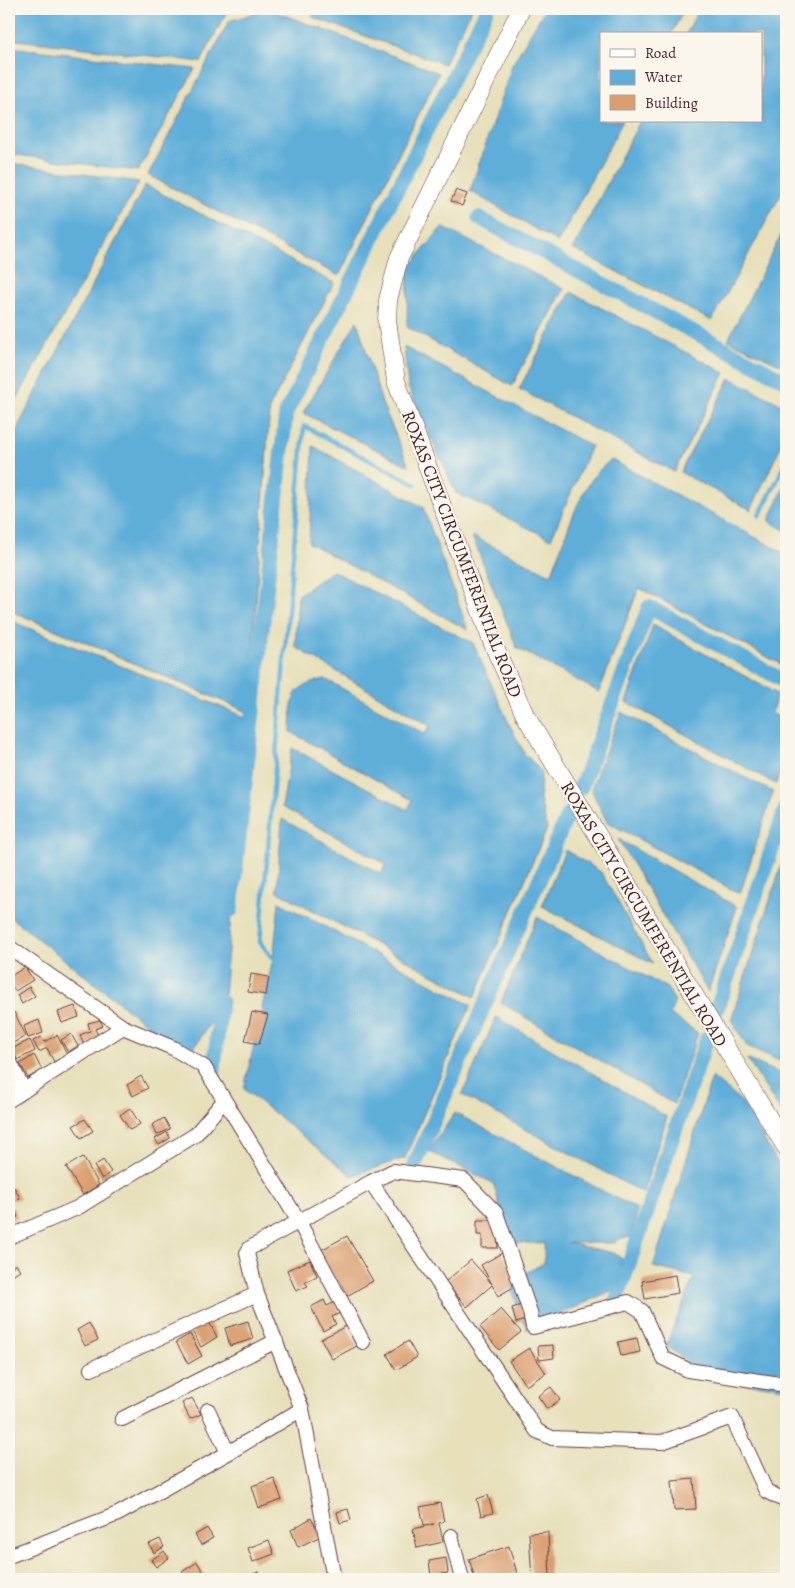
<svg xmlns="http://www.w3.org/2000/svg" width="795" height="1588" font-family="Alegreya,serif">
  <rect width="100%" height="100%" fill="#fbf7ec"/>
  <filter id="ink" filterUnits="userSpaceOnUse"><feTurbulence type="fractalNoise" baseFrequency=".02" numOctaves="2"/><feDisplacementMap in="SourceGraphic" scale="10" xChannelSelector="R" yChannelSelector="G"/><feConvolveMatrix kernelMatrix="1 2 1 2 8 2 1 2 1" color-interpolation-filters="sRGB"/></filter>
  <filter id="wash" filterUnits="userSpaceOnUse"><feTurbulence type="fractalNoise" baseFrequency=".0096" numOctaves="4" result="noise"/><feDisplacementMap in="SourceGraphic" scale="20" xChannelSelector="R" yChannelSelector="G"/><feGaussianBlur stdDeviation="1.12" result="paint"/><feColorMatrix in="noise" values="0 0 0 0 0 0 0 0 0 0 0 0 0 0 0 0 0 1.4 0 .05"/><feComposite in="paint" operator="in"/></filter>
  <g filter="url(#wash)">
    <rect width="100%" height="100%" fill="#e7e0bb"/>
    <path fill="#5faed9" stroke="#546682" d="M9 9H228L201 62 9 39Z
      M268 9 439 73 339 276 148 175 229 21Z
      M316 9H472L444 64 312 17Z
      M545 9H685L671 34H601V121H623L558 242 470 191 512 65Z
      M699 9 786 10V185L712 321 573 249 640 121H761V34H686Z
      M9 47 195 69 138 171 9 154Z
      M9 163 139 182 9 413Z
      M145 185 334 283 270 407 248 712 9 610V444Z
      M786 225V367L728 340Z
      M442 227 564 289 512 386 407 327 408 269Z
      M571 292 725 373 674 472 519 389Z
      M357 321 382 403 409 466 303 413Z
      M404 347 591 446 551 539 456 493 408 387Z
      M730 378 786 407V435L751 510 680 472Z
      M313 446 423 507 468 630 309 543Z
      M612 460 786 554V667L639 588 599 692 517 648 472 536 551 575C565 541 580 478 612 460Z
      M786 483V531L769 521Z
      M333 571 473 643 510 726 525 754 541 771 540 799 547 829 475 997 277 891 282 819 381 874 386 864 282 807 292 748 408 810 412 800 291 732C293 697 287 688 325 679L425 734 430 726 295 647 298 595Z
      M9 620 248 718 222 1020 211 1022 188 1057 9 916Z
      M653 625 777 694 772 713 786 722V755L776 784 626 702Z
      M621 712 773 792 740 894 607 822 591 789Z
      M618 839 737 907 708 992Z
      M565 850 601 872 653 964 542 906Z
      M786 851V1064L747 1046 731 1020Z
      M279 902 471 1005 405 1158 352 1176 244 1089 273 959Z
      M537 917 667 988 675 1001 670 1014 698 1033 674 1104 501 1003Z
      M496 1017 667 1117 643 1193 462 1095Z
      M747 1059 786 1076V1120Z
      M712 1077 742 1102 786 1177V1388L714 1380 666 1346 694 1277 653 1267Z
      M455 1113 637 1209 631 1237 621 1238 614 1243H568L614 1253 622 1259 615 1289 527 1330 509 1282 544 1263V1243H511L493 1183 428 1151Z"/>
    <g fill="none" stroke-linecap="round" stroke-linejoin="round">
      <path stroke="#5faed9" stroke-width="4.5" d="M759 516 786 463
        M273 959 260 942 304 426 415 484"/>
      <path stroke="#5faed9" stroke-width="15" d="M479 218 786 381
        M581 787 649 607 786 682
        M231 910 286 413 487 9
        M716 1011 786 808
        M213 1076 221 1002
        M415 1164 568 814
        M613 1310 707 1038"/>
    </g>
    <g id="blocks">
      <path fill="#da9e6f" d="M456 190 467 194 462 206 451 201Z
        M25 967 33 980 15 991 9 982V977Z
        M251 974 269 977 266 995 248 992Z
        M29 987 35 996 22 1004 17 995Z
        M75 1006 79 1017 62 1023 58 1012Z
        M14 1012 26 1036 9 1045V1015Z
        M252 1012 268 1015 259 1044 245 1041Z
        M39 1020 43 1033 28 1038 24 1026Z
        M100 1020 103 1026 95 1029 100 1039 84 1046 80 1035 90 1031 88 1023Z
        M71 1034 78 1046 68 1052 61 1040Z
        M57 1035 67 1055 54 1062 47 1048 39 1052 33 1041 41 1037 44 1042Z
        M30 1040 35 1051 17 1060 11 1049Z
        M34 1055 42 1070 28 1078 20 1064Z
        M141 1076 148 1088 133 1096 127 1085Z
        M130 1108 140 1124 130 1130 120 1115Z
        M164 1118 170 1129 157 1135 152 1125Z
        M85 1119 93 1131 81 1138 73 1126Z
        M167 1132 170 1138 159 1145 155 1139Z
        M83 1157 99 1185 83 1195 66 1167Z
        M103 1160 111 1172 102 1179 94 1166Z
        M14 1187 20 1198 14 1201 9 1190Z
        M13 1207 18 1217 9 1222V1209Z
        M477 1220H495L498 1248H482V1235H477Z
        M347 1236 373 1281 345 1297 319 1251Z
        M502 1253 519 1284 498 1296 492 1285 467 1307 445 1282 471 1260 492 1284 481 1265Z
        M310 1260 317 1276 305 1282 308 1286 296 1291 287 1270Z
        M9 1261 12 1267 16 1264 20 1270 9 1277Z
        M675 1275 678 1293 645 1299 642 1281Z
        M324 1300 327 1306 335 1302 340 1313 332 1317 336 1324 323 1331 311 1307Z
        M524 1304 528 1319 516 1323 512 1308Z
        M501 1309 521 1332 499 1350 480 1327Z
        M208 1320 217 1337 201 1347 191 1329Z
        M248 1321 253 1339 230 1346 225 1328Z
        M89 1323 98 1340 85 1346 77 1330Z
        M346 1326 357 1346 332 1359 321 1339Z
        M190 1334 202 1356 188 1364 176 1342Z
        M637 1338 640 1352 621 1356 618 1342Z
        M408 1341 417 1357 396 1370 387 1354Z
        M553 1345 554 1358 539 1360 538 1346Z
        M529 1348 546 1373 526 1386 509 1361Z
        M551 1387 560 1400 547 1409 538 1396Z
        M192 1398 201 1414 190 1419 182 1403Z
        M274 1478 282 1500 259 1508 252 1486Z
        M694 1479 696 1509 674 1510 672 1481Z
        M488 1495 493 1513 481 1516 477 1499Z
        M440 1503 444 1521 439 1523 443 1542 417 1548 413 1529 434 1524 424 1525 420 1507Z
        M348 1509 351 1520 340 1523 337 1512Z
        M311 1518 321 1536 298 1547 291 1530Z
        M207 1528 213 1538 201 1545 195 1535Z
        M548 1532 550 1579H532L529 1533Z
        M160 1539 164 1547 154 1553 149 1544Z
        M269 1540 274 1554 253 1562 248 1548Z
        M509 1546 517 1573 512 1575 513 1579H475L469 1559Z
        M164 1551 169 1558 156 1567 151 1560Z
        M446 1558 448 1573 431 1576 429 1561Z
        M197 1562 208 1579H187L182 1572Z
        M259 1572 262 1579H245L244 1577Z"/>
    </g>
  </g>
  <g filter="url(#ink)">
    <use href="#blocks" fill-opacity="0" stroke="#623c41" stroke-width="1"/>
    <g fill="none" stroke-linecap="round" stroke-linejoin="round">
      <g stroke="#623c41" stroke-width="16">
        <path id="minor" d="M9 947 123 1027 173 1048 204 1067 298 1220 363 1342
          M9 1060 24 1091
          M9 1100 123 1027
          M371 1182 393 1171 464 1180 496 1213 530 1312 533 1327 628 1302 642 1311 663 1358 688 1370 786 1385
          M9 1237 77 1208 195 1135 223 1102
          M91 1369 257 1294
          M208 1410 228 1453
          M122 1419 276 1341
          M451 1536 462 1579
          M9 1556 118 1514 228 1453 302 1409
          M334 1579 302 1409 257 1294 247 1253 250 1248 371 1182 537 1431 552 1438 662 1442 732 1417 766 1491 786 1501"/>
      </g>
      <g stroke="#623c41" stroke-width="19">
        <path id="major" d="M521 9 399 258 388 300 387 321 396 381 493 644 525 715 786 1147"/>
      </g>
      <use href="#minor" stroke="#fff" stroke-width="14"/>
      <use href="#major" stroke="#fff" stroke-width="18"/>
    </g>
  </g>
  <g text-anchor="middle" stroke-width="4.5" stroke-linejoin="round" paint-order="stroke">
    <g font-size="18" fill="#4a1f2b" stroke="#fbf7ec">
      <text transform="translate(462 554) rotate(69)" y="6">ROXAS CITY CIRCUMFERENTIAL ROAD</text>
      <text transform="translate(644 914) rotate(59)" y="6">ROXAS CITY CIRCUMFERENTIAL ROAD</text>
    </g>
  </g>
  <rect width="795" height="1588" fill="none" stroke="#fbf7ec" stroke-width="30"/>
  <rect x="600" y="32" width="162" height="90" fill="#fbf7ec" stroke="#b4a19f"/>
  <rect x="610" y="49" width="25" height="8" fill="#ffffff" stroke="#b4a19f"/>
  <text x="645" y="58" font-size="15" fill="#4a1f2b">Road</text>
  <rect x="610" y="70" width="25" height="15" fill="#5faed9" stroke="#b4a19f"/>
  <text x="645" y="82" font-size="15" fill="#4a1f2b">Water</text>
  <rect x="610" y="95" width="25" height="15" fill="#da9e6f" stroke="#b4a19f"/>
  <text x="645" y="108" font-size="15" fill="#4a1f2b">Building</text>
</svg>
